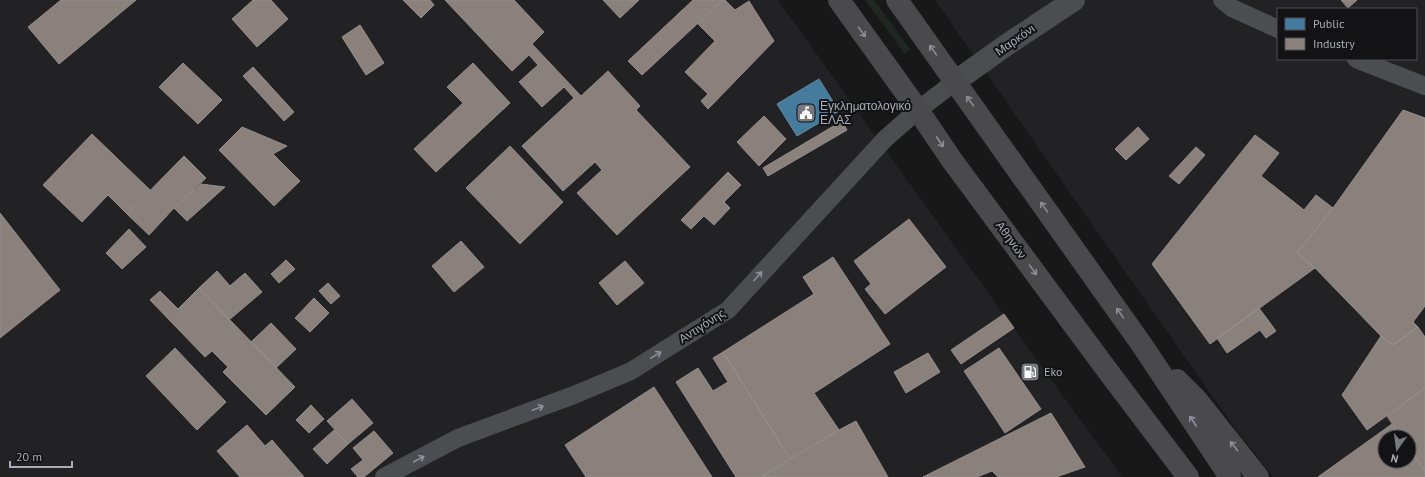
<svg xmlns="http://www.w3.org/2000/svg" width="1425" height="477" font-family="'PT Sans',sans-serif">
  <rect width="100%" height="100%" fill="#181818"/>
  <path fill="#222224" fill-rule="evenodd" d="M0 0H778L978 279 1122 477H0Z
    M935 0H1425V477H1273L1229 420ZM1278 9H1416V59H1278ZM1385 437H1409V461H1385Z"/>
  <path fill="#202722" d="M865 0H874L910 49 905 54Z"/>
  <path fill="#457b9d" stroke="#638aa5" d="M819 79 839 111 797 136 777 104Z"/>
  <path fill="#8a817c" stroke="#948e8e" d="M61 0H136L59 64 28 27Z
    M253 0H271L288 19 257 47 232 19Z
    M403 0H430L434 5 421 18Z
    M445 0H514L544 32 532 44 581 96 608 71 640 106 636 110 690 167 617 235 577 193 602 170 595 162 563 191 522 146 574 98 564 87 542 107 519 82 538 65 529 55 512 71Z
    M603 0H639L620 18Z
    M693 0H723L642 75 628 61Z
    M723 0H725L735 10 749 1 774 41 708 109 701 101 708 94 685 72 715 41 698 24Z
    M1341 0H1357L1348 8Z
    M360 25 384 63 366 75 342 37Z
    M183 63 222 100 198 124 159 87Z
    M473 63 510 103 436 172 414 149 463 103 447 87Z
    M253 67 294 112 284 121 243 76Z
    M1403 110 1425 118V306L1413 322 1418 327 1393 345 1381 336 1315 268 1297 253 1333 208Z
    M764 116 786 139 759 166 737 142Z
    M842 121 847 130 768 176 763 168Z
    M242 127 287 146 273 154 300 181 274 206 219 150Z
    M1138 127 1149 139 1126 160 1115 149Z
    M92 134 150 190 127 214 108 195 82 222 43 185Z
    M1255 135 1279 153 1261 176 1304 210 1316 195 1333 208 1297 253 1315 268 1210 344 1152 264Z
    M510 146 563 202 520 244 466 188Z
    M1196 147 1205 155 1179 184 1169 176Z
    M184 156 206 178 174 208 149 235 127 214Z
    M728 172 741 185 724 202 730 208 714 225 704 216 691 229 681 220Z
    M201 184 225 187 187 221 174 208Z
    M0 213 60 290 0 338Z
    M909 219 946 267 885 314 865 289 871 284 854 261Z
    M129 229 146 247 122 269 106 253Z
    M461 241 484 267 454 292 432 266Z
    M833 257 890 344 814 393 839 430 790 459 723 352 814 294 803 277Z
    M286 260 295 269 279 283 271 274Z
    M625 261 644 283 617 305 599 283Z
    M217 271 230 286 245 273 262 292 229 320 199 288Z
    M328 283 340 296 331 304 319 291Z
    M199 288 295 387 266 415 223 372 228 367 212 351 205 357 150 300 160 291 178 309Z
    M314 298 329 313 310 332 295 318Z
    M1259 308 1276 331 1266 338 1260 330 1227 353 1217 338Z
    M1004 314 1014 328 961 364 951 350Z
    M271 323 296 349 276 368 251 342Z
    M1418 327 1425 337V388L1367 430 1342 395 1381 336 1393 345Z
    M175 348 226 402 197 430 146 376Z
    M999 348 1041 409 1005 433 964 371Z
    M723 352 790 459 761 477H736L676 382 698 368 713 391 728 382 713 358Z
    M928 353 940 372 906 393 894 372Z
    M654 387 712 477H586L565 445Z
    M1425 388V471L1409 448V437H1401L1387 416Z
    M352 399 373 423 348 444 327 421Z
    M311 405 324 419 309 433 296 420Z
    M1051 413 1085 467 1056 477H998L992 471 977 477H923Z
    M856 421 888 477H761L839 430Z
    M1392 424 1401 437H1385V461H1409V448L1425 471V477H1318Z
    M247 425 265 446 272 440 304 477H240L217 451Z
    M334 430 348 444 327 464 313 449Z
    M374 431 393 453 364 477H358L351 469 363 460 353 448Z"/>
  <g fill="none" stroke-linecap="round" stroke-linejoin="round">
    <path stroke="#4c4d51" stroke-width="18" d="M1222 0 1232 8 1278 29
      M1356 59 1425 86
      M384 477 458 438 574 395 631 371 728 310 885 139 918 110 956 81"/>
    <path stroke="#4c4d51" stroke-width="22" d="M956 81 1005 46 1074 0"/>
    <path stroke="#4a4a4d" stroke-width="22" d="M839 0 918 110 951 159 1110 374 1188 477
      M897 0 1142 345 1230 477
      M1177 380 1197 400 1258 477"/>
  </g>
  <defs><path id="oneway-shaft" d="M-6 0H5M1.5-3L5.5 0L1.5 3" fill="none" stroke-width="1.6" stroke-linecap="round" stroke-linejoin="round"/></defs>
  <g stroke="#8d8f99">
    <use href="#oneway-shaft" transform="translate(862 32) rotate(54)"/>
    <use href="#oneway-shaft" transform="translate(933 50) rotate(-126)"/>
    <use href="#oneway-shaft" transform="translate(970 101) rotate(-125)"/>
    <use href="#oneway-shaft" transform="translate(940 142) rotate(56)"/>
    <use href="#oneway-shaft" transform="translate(1044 207) rotate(-125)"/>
    <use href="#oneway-shaft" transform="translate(1033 270) rotate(54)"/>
    <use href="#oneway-shaft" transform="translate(1120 313) rotate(-125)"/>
    <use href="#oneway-shaft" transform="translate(1193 421) rotate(-123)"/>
    <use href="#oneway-shaft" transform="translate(1234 446) rotate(-128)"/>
  </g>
  <g stroke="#8e909a">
    <use href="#oneway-shaft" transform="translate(758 276) rotate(-48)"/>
    <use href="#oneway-shaft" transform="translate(656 355) rotate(-31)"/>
    <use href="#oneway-shaft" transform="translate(538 408) rotate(-21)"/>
    <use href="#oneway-shaft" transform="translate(419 459) rotate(-28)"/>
  </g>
  <defs>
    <g id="civic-square" transform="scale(1)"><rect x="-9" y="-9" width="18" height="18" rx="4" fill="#777981" stroke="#131214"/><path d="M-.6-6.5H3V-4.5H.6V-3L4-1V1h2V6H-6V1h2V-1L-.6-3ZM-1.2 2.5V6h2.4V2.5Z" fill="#fff"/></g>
    <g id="fuel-square" transform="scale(1)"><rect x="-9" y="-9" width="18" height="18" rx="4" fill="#777981" stroke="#131214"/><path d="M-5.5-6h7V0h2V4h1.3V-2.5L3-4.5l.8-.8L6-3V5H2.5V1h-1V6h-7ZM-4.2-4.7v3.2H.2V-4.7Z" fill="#fff"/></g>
  </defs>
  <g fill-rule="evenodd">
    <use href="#civic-square" x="806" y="113"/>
    <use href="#fuel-square" x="1030" y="372"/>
  </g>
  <g text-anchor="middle" stroke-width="4" stroke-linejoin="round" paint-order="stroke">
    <g font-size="12" fill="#aaadb9" stroke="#131214">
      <text transform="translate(1015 40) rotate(-35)" y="4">Μαρκόνι</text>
      <text transform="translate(1011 240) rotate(54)" y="4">Αθηνών</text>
      <text transform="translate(702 326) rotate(-33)" y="4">Αντιγόνης</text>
    </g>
    <g font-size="12" fill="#aaadb9" stroke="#131214" text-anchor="start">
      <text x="820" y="110">Εγκληματολογικό<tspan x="820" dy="14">ΕΛΑΣ</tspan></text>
      <text x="1044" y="376">Eko</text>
    </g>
  </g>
  <rect x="1277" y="8" width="140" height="52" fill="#131214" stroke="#4f5056"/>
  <rect x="1285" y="18" width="20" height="12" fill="#457b9d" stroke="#4f5056"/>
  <text x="1313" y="28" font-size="12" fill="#aaadb9">Public</text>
  <rect x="1285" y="38" width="20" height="12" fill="#8a817c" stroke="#4f5056"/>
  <text x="1313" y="48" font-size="12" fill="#aaadb9">Industry</text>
  <g transform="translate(1397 449) rotate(194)"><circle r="19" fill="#131214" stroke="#4f5056"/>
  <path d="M0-3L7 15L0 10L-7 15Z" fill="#777981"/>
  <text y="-6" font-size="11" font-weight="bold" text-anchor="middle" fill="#aaadb9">N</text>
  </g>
  <path d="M10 461v6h62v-6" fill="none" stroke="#aaadb9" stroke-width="2"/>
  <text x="16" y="461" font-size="12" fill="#aaadb9" stroke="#131214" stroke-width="3" paint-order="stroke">20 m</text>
</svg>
